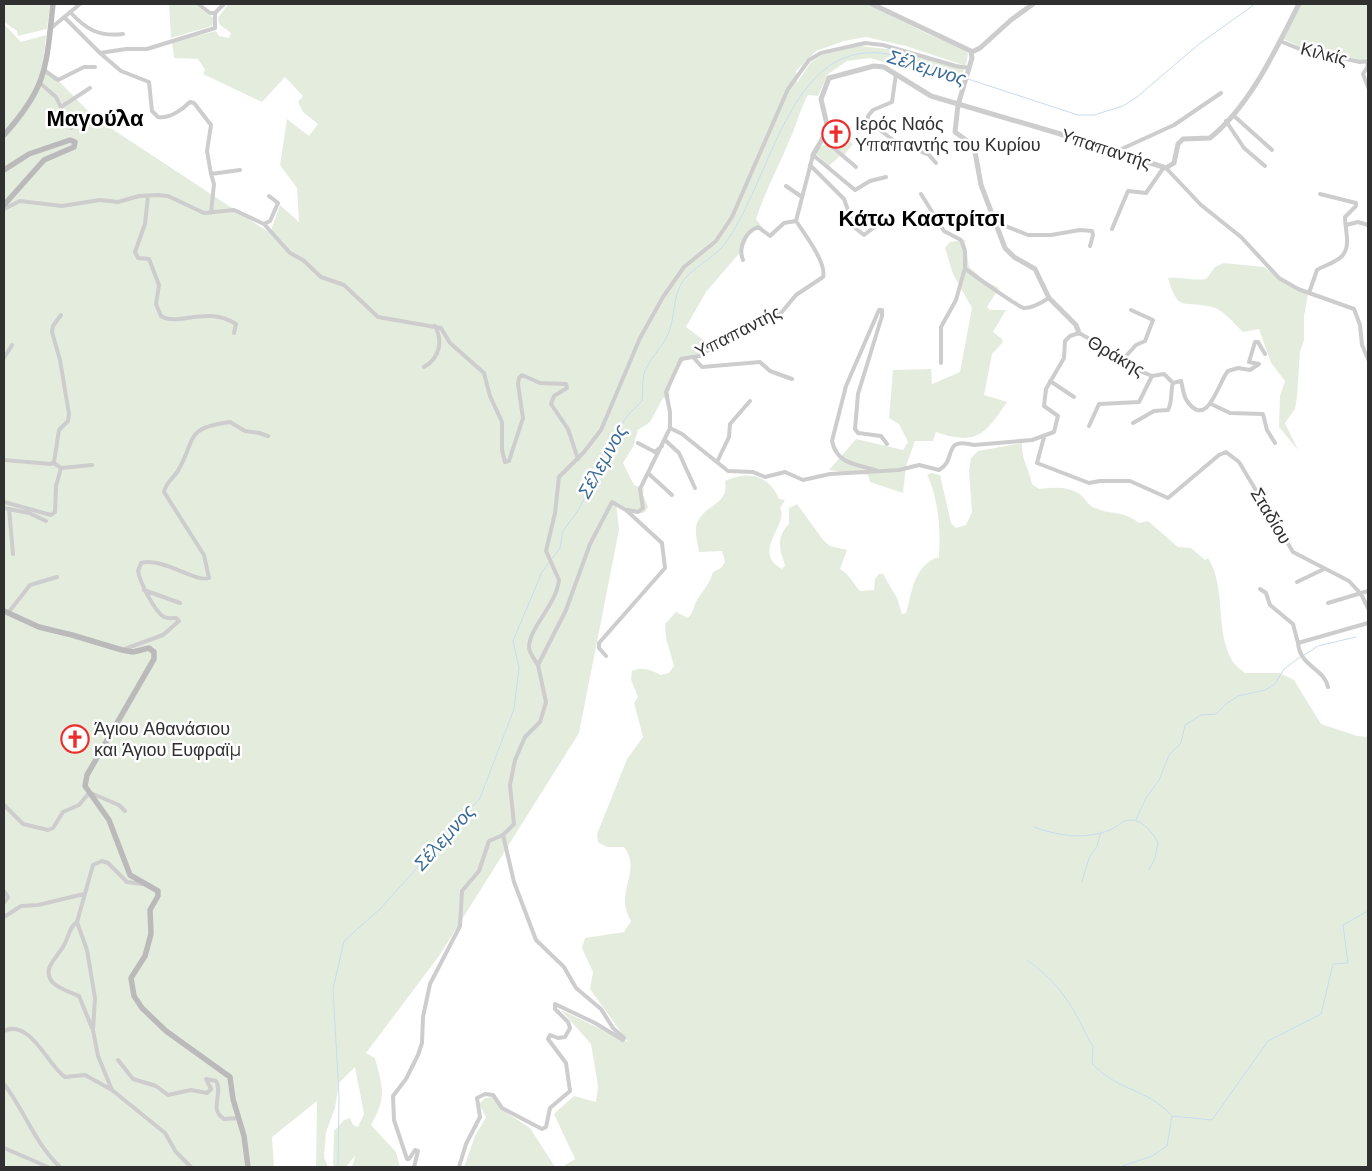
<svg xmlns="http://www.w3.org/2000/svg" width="1372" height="1171" font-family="Montserrat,sans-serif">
  <rect width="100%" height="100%" fill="#fff"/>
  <path fill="#e4eddd" d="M9 4H50L47 29 18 36 17 31 4 22V6Z
    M169 4H194L214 18 212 26 171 38Z
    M228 4H868L928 34 964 49 968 53 966 66 906 46 866 37 844 41 816 51 796 71 797 83 811 62 822 55 860 46 896 50 964 69 959 84 870 58 847 61 828 74 818 96 808 95C800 109 797 124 790 139 779 166 765 191 756 219L763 228H758L749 236 743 249 706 292 686 327 714 348 697 359 686 358C678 367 668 387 669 399L663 398 650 422 638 430 633 447 623 463 634 485 644 489 643 494 648 507 645 512 637 514 616 502 619 530 579 733 439 956 366 1053 375 1058C383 1088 387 1096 371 1125L396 1152 400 1167H352L355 1156 346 1167H335L333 1165 334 1131 344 1120 350 1118 353 1125 358 1127 364 1114 355 1067 339 1083 335 1108 326 1132 324 1157 328 1167H316L317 1101 272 1137 274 1167H4V24L21 42 46 35 43 65 94 117 270 233 280 205 299 222 297 188 280 165 287 119 309 136 318 124 303 112 298 102 303 96 285 77 262 102 203 74 205 70 198 59 174 58 172 42 216 31 219 36 229 38 231 33 219 24 218 18Z
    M1302 4H1368V57L1363 61 1302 48 1283 39Z
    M844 121 847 123 850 130 845 138 853 144 844 155 827 138 832 127Z
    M826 144 840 156 829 166 816 154 820 147Z
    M965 240 969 267 985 281 999 288 987 307 990 310H1006L993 332 1001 338 1003 342 992 354 984 395 1007 402C985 435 976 446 936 432L933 441H915L906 466 903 493 870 482 868 475 829 470 856 439 903 450 908 442 899 424 889 418 893 370 931 369 932 384 960 372 972 308 953 274 945 248 950 242Z
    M1223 263 1264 267 1280 280 1308 294 1304 317V340L1300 352 1297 397 1295 409 1285 423 1298 450 1279 427 1280 396 1285 381 1271 363 1259 329 1243 332C1235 325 1223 309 1212 307 1185 300 1178 314 1168 278 1181 277 1193 281 1206 279L1215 267Z
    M1022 443C1021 459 1029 469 1032 484L1039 489C1052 487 1070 486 1081 495 1086 500 1089 506 1095 508 1114 516 1121 509 1139 523L1148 521 1178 547 1191 548 1205 560 1208 558C1227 587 1214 633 1233 662 1236 666 1241 670 1245 673H1280L1294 680 1321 724 1357 736 1368 737V1167H562L575 1159 554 1114 574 1096 596 1102 598 1086 591 1044 561 1010 628 1042 590 989 593 972 582 948 585 938 624 932 631 921C613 892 643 872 624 847H607L598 842 597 834 627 759 643 737 634 703 638 697 631 680 632 671C643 666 651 670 661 675L669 673 674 666 666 638 665 624 676 612 688 618C695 611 693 604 699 597 706 586 709 585 713 572L721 568 725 562 722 551 699 552C698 543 693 529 698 521 707 503 729 505 725 481 747 470 770 475 779 499L785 500 780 508C790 524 750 552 782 569L785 565C779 549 776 537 789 524V508L797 504 824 541 830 546 847 550 840 569C851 576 852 582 860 591L874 590 875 579 879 574H883L897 598 902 614 906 613C912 593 913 569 935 558H939V554C941 531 938 496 927 475L931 473 940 475 951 523 956 528 966 525 972 512 969 471 971 458 978 451Z
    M495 1097 507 1113 530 1128 555 1167H464L475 1136 486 1117 479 1104 485 1098Z"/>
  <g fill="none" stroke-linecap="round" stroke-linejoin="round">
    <path stroke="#c8dcee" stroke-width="1" d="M968 79 1078 115H1094L1123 106 1137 97 1199 44 1255 4
      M1304 655 1318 646 1356 637
      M1136 820 1146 798 1159 780 1169 755 1181 743 1185 725 1201 715 1216 714 1226 704 1238 696 1265 690 1275 684 1284 669 1300 657
      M1034 827C1059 836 1084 840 1110 830 1116 828 1122 820 1130 820 1142 819 1153 833 1158 843L1155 858 1149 870
      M1082 882 1089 858 1097 846 1101 832
      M1027 960C1052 978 1066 995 1080 1022 1085 1031 1087 1038 1093 1046L1092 1063C1113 1089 1150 1090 1171 1115
      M338 1167 339 1095 333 989 344 941 380 909 480 798 514 709 519 668 513 641 542 572 560 548 563 531 579 509 595 478 604 450 628 415 642 401C643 392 642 382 644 374 647 361 664 346 669 332 675 316 673 295 683 281 692 268 712 259 723 246 763 196 782 82 844 58 883 42 927 66 964 78
      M1120 1167 1152 1156 1167 1146 1172 1116 1212 1120 1268 1041 1321 1014 1333 964 1348 963 1343 925 1368 911"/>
    <path stroke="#cdcdcd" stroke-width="4" d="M198 4 210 13H215
      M70 12C86 29 98 37 123 34
      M64 17 100 53 126 49H147L215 28V13L224 4
      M51 28 80 4
      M1280 41 1302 50 1360 62 1368 61
      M100 53 121 71 149 82 152 111 158 117C169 119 182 110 190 102L194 103 211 125 207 151 211 174
      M1367 62 1368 66 1363 74 1368 87
      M45 71 58 80 84 67H95
      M896 74 892 102 873 110 868 116V121L893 140 929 155 936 163
      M41 84 56 97 71 128
      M61 107 90 88
      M1233 115 1272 150
      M1226 121 1244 148 1265 166
      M823 139 856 167
      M1115 152 1174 125 1221 93
      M810 165 844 199 854 227 864 235 881 222
      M1166 168 1201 205 1241 237 1279 278 1298 289 1354 309 1360 325 1362 345 1368 359
      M786 186 802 197
      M921 194 944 231 961 240 965 251V268C970 273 1020 308 1024 308 1032 309 1042 302 1049 298
      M148 196 145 224 135 252 138 258 149 259 159 285 156 304 161 316C178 327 206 305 236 324L234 333
      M4 209 20 201 62 206 100 200 118 202 139 196 158 195 168 196 204 213 234 210 264 224 290 253 303 260 321 277 344 285 378 317 441 328 450 343 484 373 490 396 502 422V450L505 462 509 461 523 418 518 384 519 378 522 375 540 383 566 384 567 388 554 396 551 404 568 429 578 459
      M211 213 214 184 211 174 240 170
      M995 217 1003 225 1028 235H1051L1080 230 1092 231 1093 235 1090 246
      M264 224 270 221 278 203 269 196
      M1346 225 1358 222 1368 225
      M1112 229 1128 191 1146 193 1164 167
      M743 260C738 247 745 232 758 227L770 236 784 223 796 221
      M1309 293 1317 270C1323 266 1329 265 1335 261 1354 252 1345 233 1345 217L1356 206V203L1320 194
      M693 357 702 367 760 362 770 371 792 379
      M4 358 12 345
      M1117 359 1126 356 1136 345 1145 341 1153 320 1131 310
      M941 363V327L956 300 965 268
      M424 367C440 358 443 341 435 326
      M1152 376 1164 374 1173 383 1181 381C1183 388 1183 395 1187 401 1208 431 1219 380 1228 371L1238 368 1250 370 1259 364 1249 362 1255 342H1258L1265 354
      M1050 381 1074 397
      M1211 404 1230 413 1263 414 1267 430 1275 443
      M1133 423 1154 411 1168 410C1173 400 1170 392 1173 383
      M670 428 682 434 728 471 753 472 765 477 785 472 803 480 830 474 899 470 919 465 939 470C958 459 941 437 974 445L1032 440 1054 432 1058 416 1044 406 1046 389 1064 358 1065 341 1070 336 1079 333 1104 347 1121 363 1152 376 1139 402 1099 404 1089 426
      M1044 437 1037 463 1089 483 1100 481H1130L1168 498 1219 455 1226 452 1239 462 1293 552 1349 581 1361 594 1368 608
      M665 440 679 453 695 488
      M638 443 655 452 662 446
      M4 460 51 464 54 462 59 430 68 421 69 414 60 360 52 332 53 326 61 315
      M717 462 729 437 730 424 750 401
      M54 463 61 468 92 465
      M878 471C860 464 837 466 832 441L846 386 879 310H882V316L858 394 855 429 858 433 881 436 887 444
      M648 473 672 495
      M4 502 51 515 55 512 56 486 61 468
      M4 508 29 513 46 521
      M9 509 13 554
      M628 510 638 512 643 508 640 489 670 428V412L666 392 681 359 699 356 749 324 781 313 796 295 823 277C827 263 804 233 796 221L813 155 855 190 870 181 886 177
      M1297 582 1324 569
      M1260 589 1266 593 1270 605 1293 624 1298 643
      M144 590 180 603
      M1328 603 1368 591
      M8 613 30 585 57 577
      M122 650 163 635 179 621 176 618C172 618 168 619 164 617 154 611 140 582 138 571L141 563C163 557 196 583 209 578L204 555 164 492C165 483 175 477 179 469 196 438 185 428 230 422L245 431 259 433 268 436
      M538 665C535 660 530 654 529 648 529 627 556 606 559 580L546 551 555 513 559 477 584 452 601 430 640 338 663 297 684 267 716 241 732 217 788 89 809 60 821 53 865 43 883 45 956 66 969 68
      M1328 687C1324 668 1300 667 1298 643L1368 623
      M93 794 119 805 125 811
      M4 805 23 824 48 830 53 828 63 812 79 805 89 793
      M503 835 514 882 536 940 564 967 576 988 601 1009 613 1028 624 1038
      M142 884 127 882 108 863 102 861 93 865 77 922 87 950 95 998 93 1030 98 1056 112 1090 165 1133 176 1152 191 1167
      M4 891 8 897 4 903
      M4 917 21 906 38 905 84 894
      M77 922C69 927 69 937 64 945 60 953 51 961 49 969 45 986 69 991 79 996L92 1028
      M4 1031C30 1018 49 1067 65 1077L85 1075 112 1090
      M118 1060 133 1079 156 1086 168 1095 191 1090 207 1093 211 1089 206 1079 216 1081C224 1093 208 1109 224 1119L239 1118
      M4 1084C25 1111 35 1144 60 1167
      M4 1148 48 1167
      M414 1167 418 1151 415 1150 409 1159H407L394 1120 393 1096 406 1079 418 1055 422 1043 423 1017 430 984 460 926 462 891 479 871 489 841 503 835 514 824 510 785 515 760 525 737 540 722 546 702 538 665 566 610 590 544 612 502 626 510 662 543 665 568 599 643V648L606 656
      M459 1167 466 1144 480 1117 477 1098 485 1094 493 1095 502 1108 542 1129 546 1127 550 1108 570 1091 566 1063 548 1039 550 1035 558 1038 565 1037 570 1028 568 1022 555 1009V1004L595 1023 623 1040 624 1038"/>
    <path stroke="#cdcdcd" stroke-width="5" d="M872 4 971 51 972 58 958 105 955 132 970 143 975 152 981 185 1005 248 1014 257 1035 269 1049 298 1076 325 1079 333
      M972 52 980 48 1011 20 1033 4
      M813 155 828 129 821 99 829 78 874 66 884 67 931 96 1057 133 1166 168 1174 163 1178 144 1183 139 1210 138C1250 106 1276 49 1299 4"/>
    <path stroke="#bababa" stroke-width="5.5" d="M4 135C48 86 46 67 53 4
      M4 170 29 154 70 140 75 142 74 147 44 160 4 205
      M4 611 39 627 72 635 122 650 133 652 149 648 154 652V659L87 775 85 786 109 820 130 875 158 891V896L150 910 151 934 145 956 131 978 134 996 142 1008 166 1031 230 1077 233 1099 244 1136 248 1167"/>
  </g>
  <defs>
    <g id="church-ring" transform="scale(1.4375)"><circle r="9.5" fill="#fff" stroke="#ed2d2b" stroke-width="1.5"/><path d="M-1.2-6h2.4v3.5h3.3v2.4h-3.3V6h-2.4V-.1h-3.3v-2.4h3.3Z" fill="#ed2d2b"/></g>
  </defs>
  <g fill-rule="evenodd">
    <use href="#church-ring" x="836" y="134"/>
    <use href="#church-ring" x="75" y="739"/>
  </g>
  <g text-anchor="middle" stroke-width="5" stroke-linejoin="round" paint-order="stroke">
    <g font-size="18" fill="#303030" stroke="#fff">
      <text transform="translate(1324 54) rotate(14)" y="6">Κιλκίς</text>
      <text transform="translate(1106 149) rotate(18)" y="6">Υπαπαντής</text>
      <text transform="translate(738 332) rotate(-27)" y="6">Υπαπαντής</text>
      <text transform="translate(1116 356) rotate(30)" y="6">Θράκης</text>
      <text transform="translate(1271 516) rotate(59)" y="6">Σταδίου</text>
    </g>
    <g font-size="18" fill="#303030" stroke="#fff" text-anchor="start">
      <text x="855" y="130">Ιερός Ναός<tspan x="855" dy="21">Υπαπαντής του Κυρίου</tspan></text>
      <text x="94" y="735">Άγιου Αθανάσιου<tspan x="94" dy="21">και Άγιου Ευφραϊμ</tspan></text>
    </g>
    <g font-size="19" font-style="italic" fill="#396a96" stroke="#fff">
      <text transform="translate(927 67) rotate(17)" y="7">Σέλεμνος</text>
      <text transform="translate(602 461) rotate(-61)" y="7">Σέλεμνος</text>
      <text transform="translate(444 837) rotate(-48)" y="7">Σέλεμνος</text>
    </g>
    <g font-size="22" font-weight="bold" fill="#000" stroke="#fff">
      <text x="95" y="126">Μαγούλα</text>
      <text x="922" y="226">Κάτω Καστρίτσι</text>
    </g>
  </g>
  <rect width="1372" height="1171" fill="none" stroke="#303030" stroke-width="10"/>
</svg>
